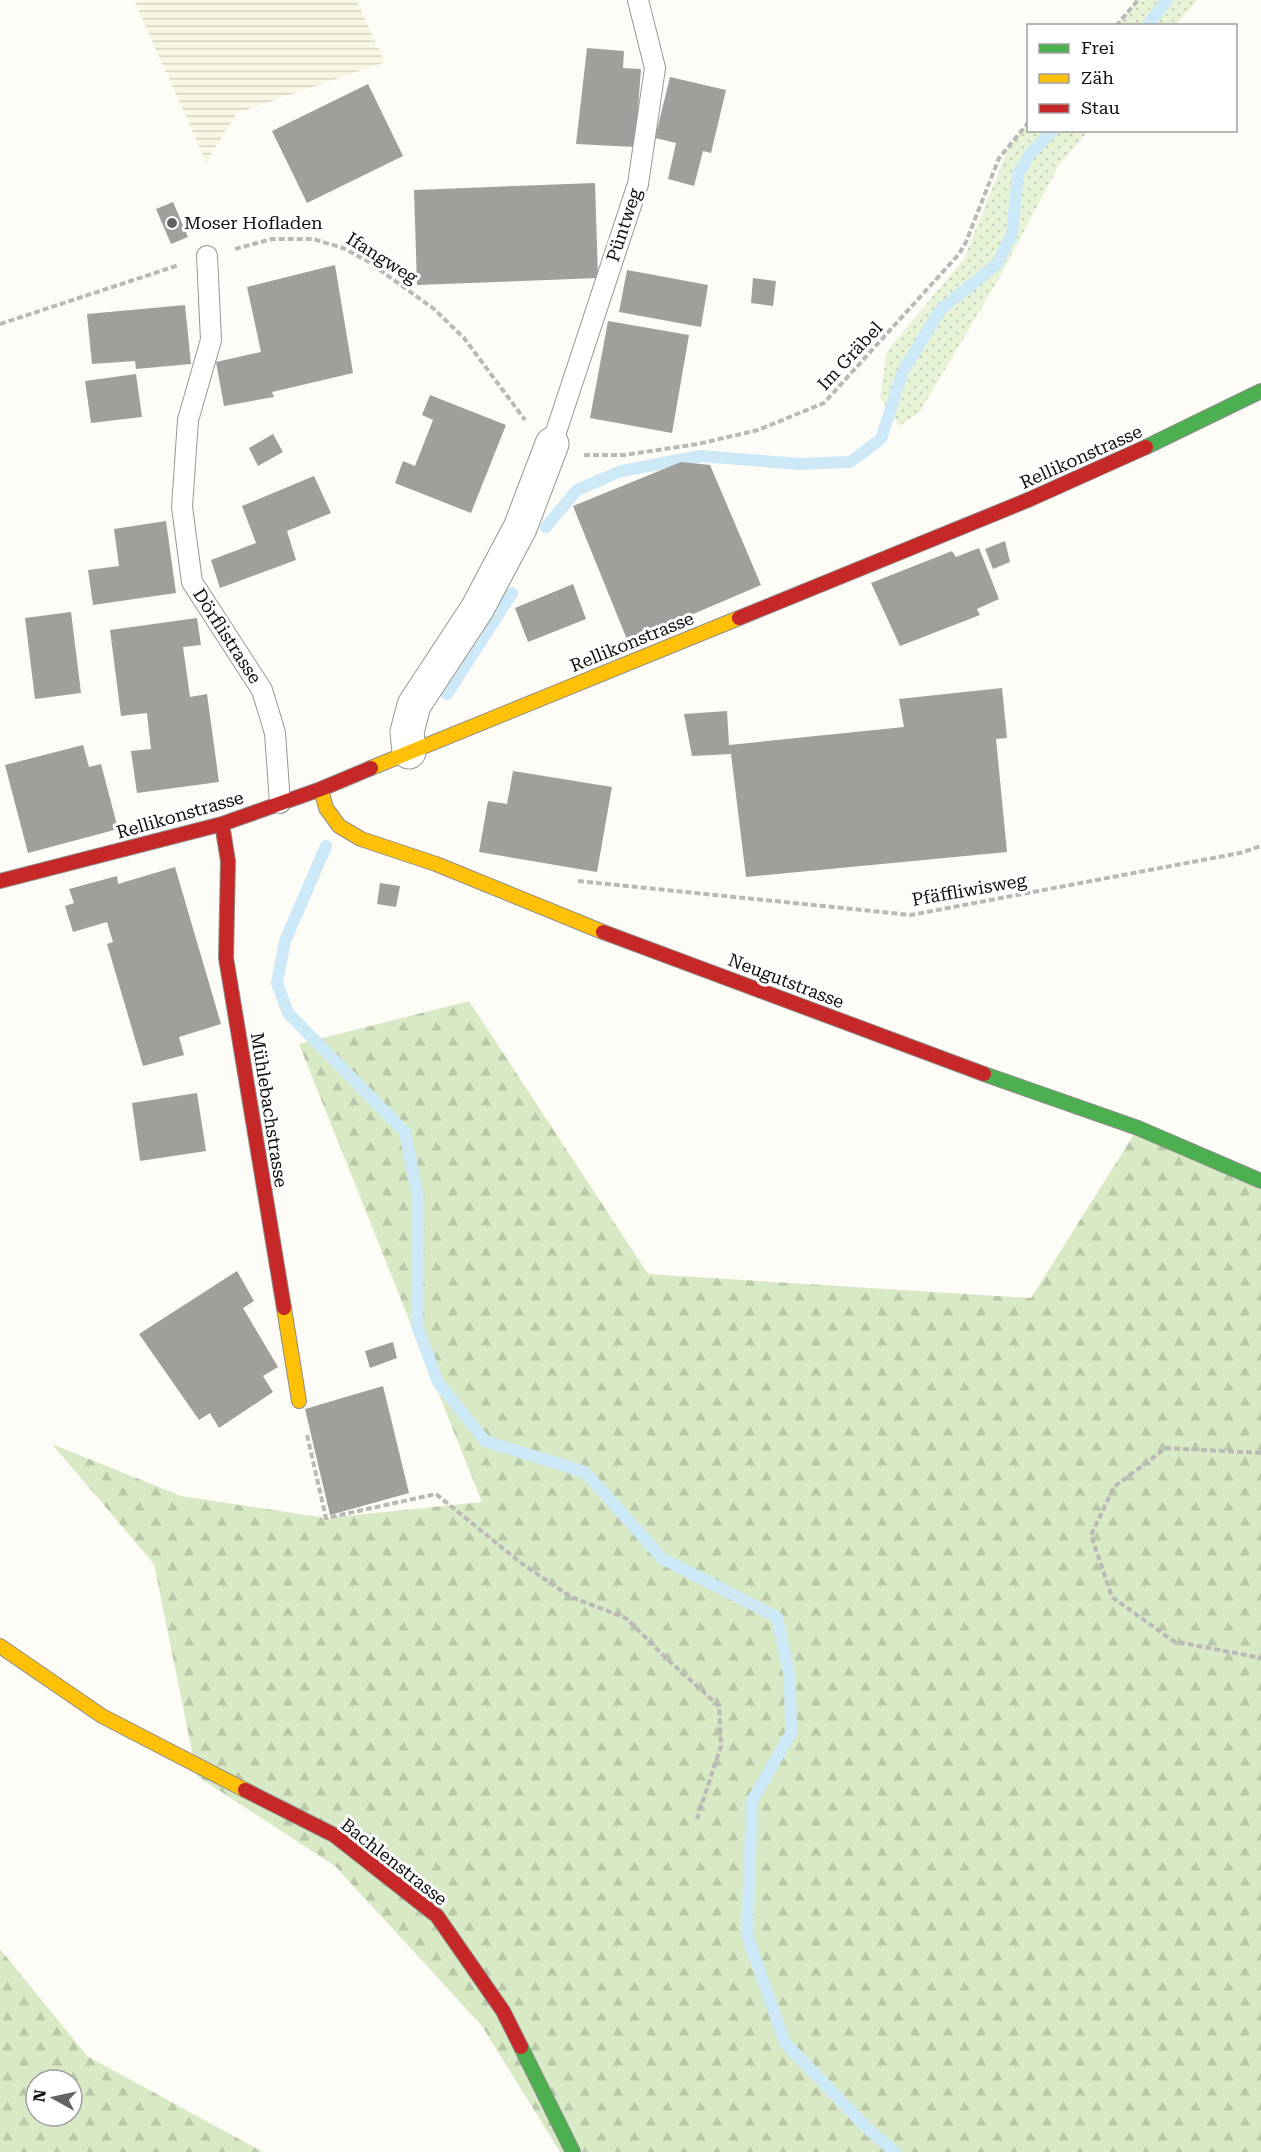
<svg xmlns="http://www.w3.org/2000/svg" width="1261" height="2152" font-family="'Roboto Serif',serif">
  <defs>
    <pattern id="farmland-rules" width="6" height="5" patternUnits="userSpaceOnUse" patternTransform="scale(1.5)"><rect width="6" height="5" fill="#f9f7e4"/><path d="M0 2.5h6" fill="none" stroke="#d4d3c3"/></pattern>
    <pattern id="grass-dots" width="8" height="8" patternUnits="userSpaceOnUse" patternTransform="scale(1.5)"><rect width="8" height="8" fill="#e7f3d7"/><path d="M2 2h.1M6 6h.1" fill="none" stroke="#c5cfb8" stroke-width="1.8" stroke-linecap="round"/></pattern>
    <pattern id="forest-firs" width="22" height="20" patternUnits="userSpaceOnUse" patternTransform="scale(1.5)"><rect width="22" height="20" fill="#d8eac5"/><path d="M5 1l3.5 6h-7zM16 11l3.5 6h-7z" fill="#b8c8a8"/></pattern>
  </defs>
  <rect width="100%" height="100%" fill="#fdfcf7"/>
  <path fill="url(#farmland-rules)" d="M134 0H356L385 62 237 113 206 162Z"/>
  <path fill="url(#grass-dots)" d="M1138 0H1197L1176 25H1116Z
    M1028 123V130L1088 131 1059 165 997 282 919 413 899 426 880 398 887 351 964 259 1010 144Z"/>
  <path fill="url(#forest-firs)" fill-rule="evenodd" d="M469 1001 648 1274 1031 1298 1138 1128 1261 1181V2152H560L482 2026 335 1866 197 1776 154 1564 52 1444 181 1496 326 1518 482 1502 299 1044Z
    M0 1949 87 2056 263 2152H0ZM36 2080H72V2116H36Z"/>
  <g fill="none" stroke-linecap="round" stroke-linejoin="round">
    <path stroke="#cde8f7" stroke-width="12" d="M1147 26 1167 0
      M546 527 577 490 621 471 701 456 800 464 850 462 881 439 903 371 941 309 997 264 1012 234 1018 174 1030 154 1053 130
      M447 694 512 593
      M326 846 285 941 277 983 288 1013 405 1132 418 1197 417 1326 438 1382 485 1441 585 1472 663 1559 777 1617 790 1678 791 1733 752 1801 747 1935 785 2043 869 2130 895 2152"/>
  </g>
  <path fill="#a19f9c" d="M587 48 624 51 623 68 641 69 635 147 576 144Z
    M670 77 726 90 711 153 703 151 694 186 668 179 676 143 655 138Z
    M368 84 403 156 307 203 272 131Z
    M595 183 598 278 417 285 414 190Z
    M173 202 188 237 171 244 156 209Z
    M335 265 353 373 272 392 274 397 224 406 216 362 261 352 247 287Z
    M627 270 708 285 701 327 619 312Z
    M753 278 776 281 773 306 751 303Z
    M185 305 191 364 136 369 135 361 92 364 87 314Z
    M608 321 689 335 672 433 590 418Z
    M136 374 142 417 91 423 85 381Z
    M430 395 506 425 471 513 395 483 403 461 415 466 433 420 422 415Z
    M273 434 283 452 258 466 249 448Z
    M681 462 710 465 761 585 628 642 573 506Z
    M314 476 331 513 287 531 296 560 220 588 211 560 256 543 242 506Z
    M166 521 176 593 93 605 88 570 119 566 114 529Z
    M1005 541 1010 562 993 569 985 549Z
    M979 548 999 599 977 609 980 615 900 646 871 583 952 551 956 557Z
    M573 584 586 619 528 642 515 608Z
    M71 612 81 693 35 699 25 618Z
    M197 618 201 645 183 647 190 697 207 694 219 782 137 793 131 751 151 749 147 713 121 716 110 630Z
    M1002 688 1007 738 996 739 1007 852 746 877 731 754 692 756 684 714 727 711 729 745 904 727 899 699Z
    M83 745 89 767 101 764 118 829 28 853 5 765Z
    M513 771 612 787 597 872 479 852 488 801 507 804Z
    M175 867 221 1024 179 1037 184 1055 143 1066 107 944 113 942 107 922 73 932 65 906 74 903 69 889 117 876 118 884Z
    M380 883 400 886 396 907 377 904Z
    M197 1093 206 1151 140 1161 132 1103Z
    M237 1271 254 1301 243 1308 278 1367 263 1376 273 1392 219 1428 210 1413 199 1420 139 1334Z
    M393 1342 397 1358 370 1368 365 1351Z
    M383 1386 409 1493 330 1515 305 1409Z"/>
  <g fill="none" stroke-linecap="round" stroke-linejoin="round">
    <g stroke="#979795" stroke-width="22">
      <path id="lane" d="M207 256 211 340 188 420 182 507 192 582 262 690 275 733 280 803
        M552 444 638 184 655 68 638 0"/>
    </g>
    <g stroke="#979795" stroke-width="35">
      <path id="street" d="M409 752 407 732 414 705 477 609 520 528 552 444"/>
    </g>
    <g stroke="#8e8d8b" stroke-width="16">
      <path id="fast" d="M1146 447 1261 391
        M984 1074 1138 1128 1261 1181
        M521 2047 573 2152"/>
    </g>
    <g stroke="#8e8d8b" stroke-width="16">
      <path id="slow" d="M371 768 739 618
        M321 789 326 808 339 826 361 839 436 864 603 932
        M284 1308 299 1401
        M0 1646 102 1716 245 1790"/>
    </g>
    <g stroke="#8e8d8b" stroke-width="16">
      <path id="jam" d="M739 618 1028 500 1146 447
        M222 824 228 861 226 958 284 1308
        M0 881 222 824 321 789 371 768
        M603 932 984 1074
        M245 1790 334 1835 437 1916 503 2011 521 2047"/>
    </g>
    <path stroke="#b9b9b8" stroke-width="4" stroke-dasharray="6 3" stroke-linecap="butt" d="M1116 26 1138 0
      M235 249 272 239H313L343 248 369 262 434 309 464 338 525 420
      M0 324 179 265
      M584 455H624L698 444 758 430 824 403 959 254 966 242 999 158 1028 123
      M578 881 911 915 1240 853 1261 846
      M307 1435 326 1518 436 1494 521 1563 571 1597 626 1618 666 1658 719 1706 721 1746 696 1822
      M1261 1453 1166 1448 1114 1487 1091 1535 1112 1597 1173 1641 1261 1658"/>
    <use href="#lane" stroke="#fffffe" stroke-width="20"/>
    <use href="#street" stroke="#fffffe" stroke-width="33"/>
    <use href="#fast" stroke="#4caf50" stroke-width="14"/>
    <use href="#slow" stroke="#ffc107" stroke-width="14"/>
    <use href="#jam" stroke="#c62828" stroke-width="14"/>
  </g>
  <circle fill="#646362" stroke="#fff" stroke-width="2" cx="172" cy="223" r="6"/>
  <g text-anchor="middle" stroke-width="6" stroke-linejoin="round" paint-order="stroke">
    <g font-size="18" fill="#111" stroke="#fff" text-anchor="start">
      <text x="184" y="229">Moser Hofladen</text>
    </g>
    <g font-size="18" fill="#111" stroke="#fff">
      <text transform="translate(624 225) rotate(-72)" y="6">Püntweg</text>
      <text transform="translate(382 258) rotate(32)" y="6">Ifangweg</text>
      <text transform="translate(850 356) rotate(-47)" y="6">Im Gräbel</text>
      <text transform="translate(1081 457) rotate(-24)" y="6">Rellikonstrasse</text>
      <text transform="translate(227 636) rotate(57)" y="6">Dörflistrasse</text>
      <text transform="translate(632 642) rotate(-22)" y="6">Rellikonstrasse</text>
      <text transform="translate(180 815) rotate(-16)" y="6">Rellikonstrasse</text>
      <text transform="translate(969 890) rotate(-10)" y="6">Pfäffliwisweg</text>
      <text transform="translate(786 981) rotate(21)" y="6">Neugutstrasse</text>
      <text transform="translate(269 1110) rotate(81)" y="6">Mühlebachstrasse</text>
      <text transform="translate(394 1862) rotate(38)" y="6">Bachlenstrasse</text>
    </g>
  </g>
  <rect x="1027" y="24" width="210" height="108" fill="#ffffff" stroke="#a0a0a0" stroke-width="1.5"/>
  <rect x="1039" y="44" width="30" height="9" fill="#4caf50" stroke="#a0a0a0" stroke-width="1.5"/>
  <text x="1081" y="54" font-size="18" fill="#111111">Frei</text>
  <rect x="1039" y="74" width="30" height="9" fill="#ffc107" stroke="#a0a0a0" stroke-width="1.5"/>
  <text x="1081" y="84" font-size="18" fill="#111111">Zäh</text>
  <rect x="1039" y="104" width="30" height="9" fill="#c62828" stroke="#a0a0a0" stroke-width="1.5"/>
  <text x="1081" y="114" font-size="18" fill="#111111">Stau</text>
  <g transform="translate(54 2098) rotate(278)"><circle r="28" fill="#ffffff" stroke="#a0a0a0" stroke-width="1.5"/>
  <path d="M0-4.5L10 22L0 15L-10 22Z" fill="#646362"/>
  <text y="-9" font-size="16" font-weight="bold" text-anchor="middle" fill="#111111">N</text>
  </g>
</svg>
